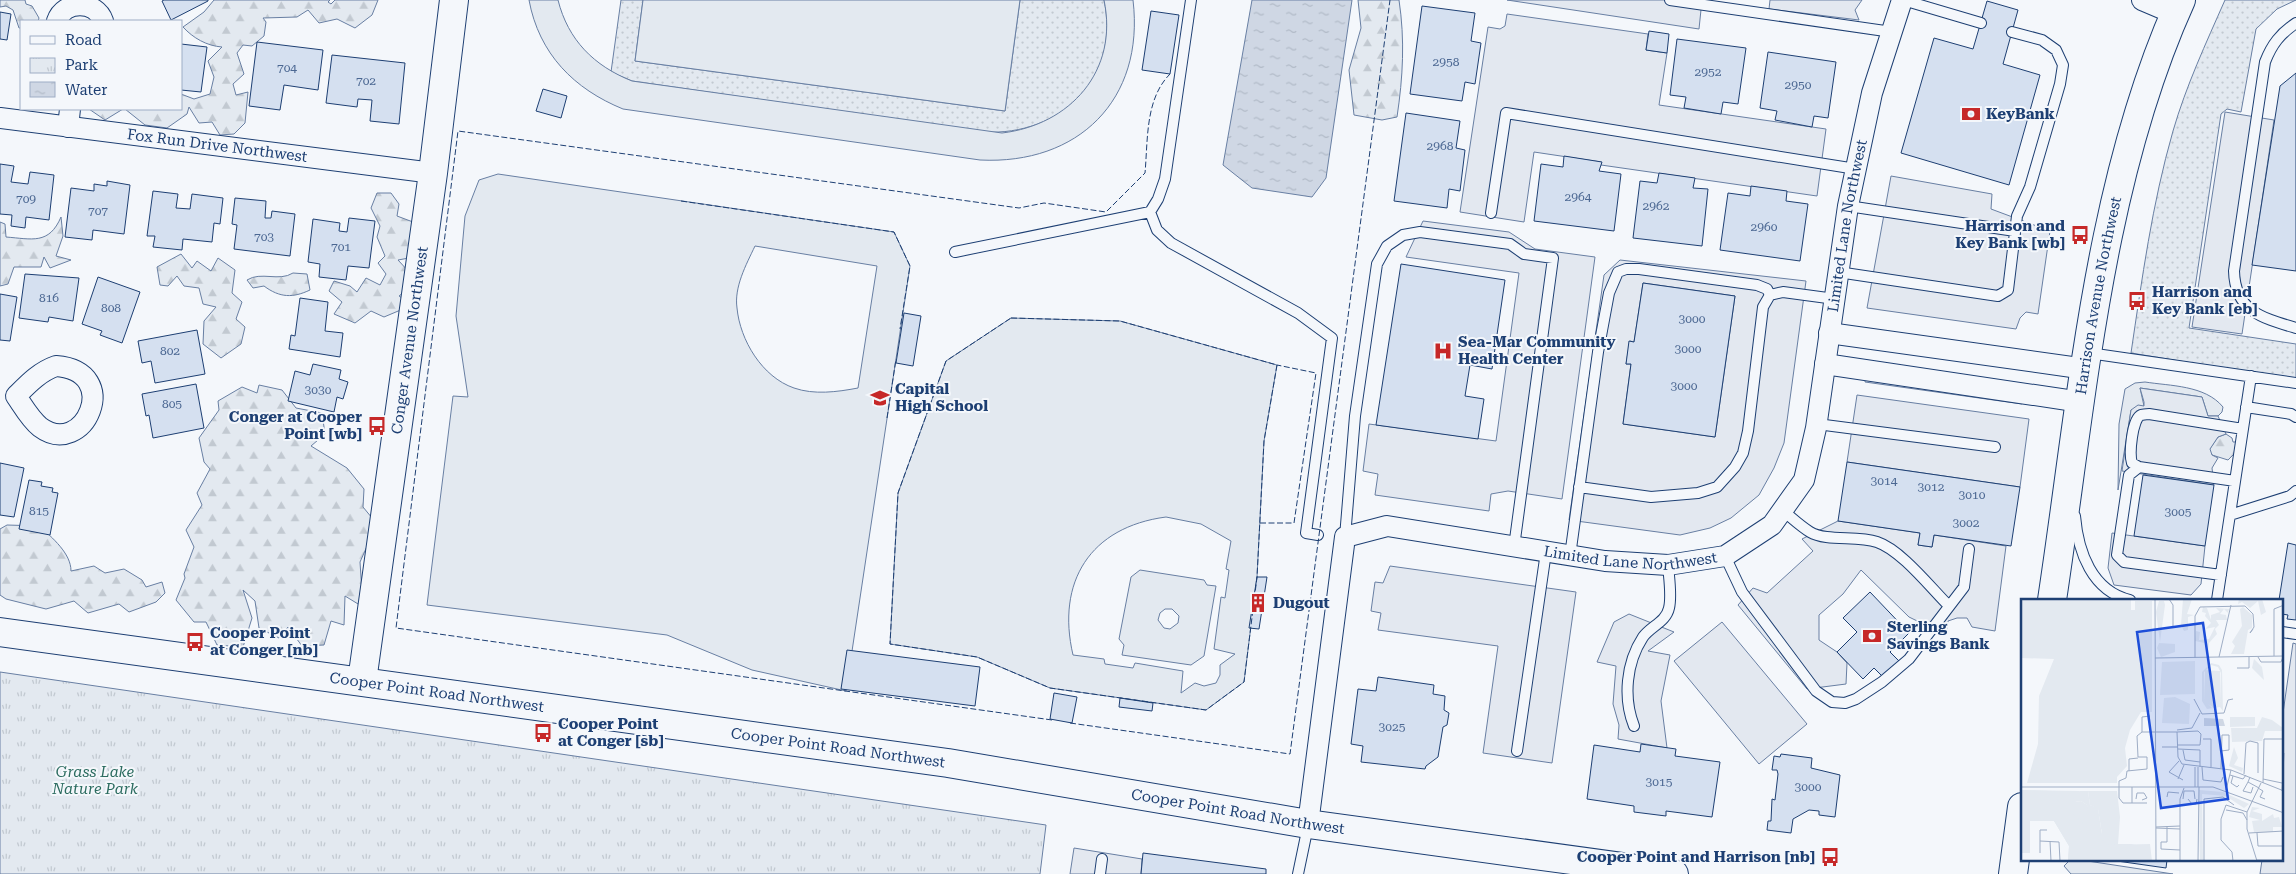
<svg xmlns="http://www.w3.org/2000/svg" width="2296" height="874" font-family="'Roboto Serif',serif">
  <defs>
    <pattern id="grass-dots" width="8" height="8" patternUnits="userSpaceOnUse" patternTransform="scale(1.25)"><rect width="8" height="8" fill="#e3e9f0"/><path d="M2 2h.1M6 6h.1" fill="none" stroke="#c2c9d1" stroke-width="1.8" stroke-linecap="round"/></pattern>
    <pattern id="forest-firs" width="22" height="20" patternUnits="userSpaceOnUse" patternTransform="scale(1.25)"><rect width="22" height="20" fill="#e3e9f0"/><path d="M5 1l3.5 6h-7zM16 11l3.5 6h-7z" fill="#c2c9d1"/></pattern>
    <pattern id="park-tufts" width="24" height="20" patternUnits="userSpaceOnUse" patternTransform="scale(1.25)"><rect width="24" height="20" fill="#e3e9f0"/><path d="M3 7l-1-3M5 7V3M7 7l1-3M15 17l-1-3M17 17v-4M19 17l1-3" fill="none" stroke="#c2c9d1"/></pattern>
    <pattern id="water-ripples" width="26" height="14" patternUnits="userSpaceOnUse" patternTransform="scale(1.25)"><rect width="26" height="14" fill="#cfd7e4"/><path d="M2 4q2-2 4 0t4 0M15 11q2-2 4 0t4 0" fill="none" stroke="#b1bac7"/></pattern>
  </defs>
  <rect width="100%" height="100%" fill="#f4f7fb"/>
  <path fill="url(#grass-dots)" stroke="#687fa3" d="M621 0H643L635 61 1005 111 1020 0H1104C1121 79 1060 136 984 132L632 81 611 72Z
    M2225 0H2296L2277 9 2256 29 2241 112 2227 109 2221 114 2189 328 2296 344V380L2131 353C2142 279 2152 204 2173 131 2186 86 2206 43 2225 0Z"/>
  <path fill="url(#forest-firs)" stroke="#687fa3" d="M0 0H25L26 4 32 6 39 18 38 21H21V28H19L13 10 6 6 0 7Z
    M214 0H330L328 2 331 4 335 0H378L372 15 355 28 337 19 319 23 308 10 297 17 263 18 266 22 264 36 252 46 243 45 237 53 244 74 233 84 236 95 248 92 245 123 234 134 220 135 212 122 199 123 189 107 187 114 167 128 145 125 125 109H181V94L194 99 210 94 214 77 208 61 222 47C207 46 193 38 183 27L204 12Z
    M1358 0H1399C1405 40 1403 77 1397 117L1382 120 1354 115 1349 70 1361 28Z
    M89 109H123L105 120Z
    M377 193H391L399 204 397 216 413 222 409 258 398 260 410 273 408 289 399 296 405 300 403 309 384 317 371 311 355 323 334 314 342 302 329 291 334 281 350 286 357 292 366 278 380 285 386 274 378 263 385 256 377 237 380 226 371 208Z
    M61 217 63 236 56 256 71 260 50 268 44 257 41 267H14L8 284 0 286V222L5 224 6 237C32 239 49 245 61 217Z
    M181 254 192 268 197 261 211 271 218 258 235 270 232 293 242 302 236 319 245 327 241 344 221 358 203 344 204 321 216 307 203 304 199 288 184 286 177 276 168 286 160 285 157 267Z
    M293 273 307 274 310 290C293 298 280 298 264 286L253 288 247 280C261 271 279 282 293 273Z
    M259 385 282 390 296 408 322 413 325 434 311 446 347 468 364 489 363 507 377 524 360 562 363 607 345 596 344 625 331 621 324 645 302 646 288 627 279 638 259 628 255 601 243 590 252 618 243 647 217 645 206 622H194L176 600 185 578 184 574 194 547 186 530 202 505 197 493 210 469 204 462 199 438 219 410 218 401 242 387 257 393Z
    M2226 434 2232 438 2233 442H2236L2235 453 2228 460 2212 455 2209 450 2218 437Z
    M7 525 40 526C52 538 71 553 71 571L94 566 105 573 124 569 142 580 146 587 162 582 165 593 156 602 129 612 119 604 88 613 74 601 46 609 6 599 0 595V529Z"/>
  <path fill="url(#park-tufts)" stroke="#687fa3" d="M0 672 1046 825 1040 874H0Z"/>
  <path fill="#e3e9f0" stroke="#687fa3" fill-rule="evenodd" d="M529 0H558C568 40 594 66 632 81L1002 133C1070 125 1119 71 1104 0H1133C1145 100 1078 165 980 160L623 109C574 89 539 54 529 0Z
    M643 0H1020L1005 111 635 61Z
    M498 174 894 232 910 266 846 691 752 670 667 635 427 605 453 396 468 397 456 316 465 216 479 180ZM755 246 877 266 858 388C837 392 814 395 794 388 762 377 740 340 737 308 734 287 746 265 755 246Z
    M1011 318 1120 321 1277 365 1264 441 1257 577 1244 682 1206 710 1050 688 977 657 890 644 898 493 946 361ZM1166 517 1201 524 1231 541 1226 569 1229 570 1225 598 1221 597 1214 649 1235 654 1220 665V675L1216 683 1204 686 1195 683 1181 693 1183 671 1135 663 1133 668 1105 664 1104 659 1073 655C1056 582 1090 527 1166 517Z
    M2145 382C2170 386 2205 385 2223 407L2222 412 2218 416H2208L2202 397 2140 388 2144 406 2131 410 2118 490 2119 424 2125 389 2135 383Z
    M1140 570 1204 580 1207 585 1216 586 1204 656 1191 665 1122 655 1124 645 1119 639 1131 577ZM1165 609H1172L1179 616 1178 623 1170 629 1164 628 1158 620 1160 613Z
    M2070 860H2081L2173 874H2071L2064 866Z"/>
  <path fill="#e3e8f0" stroke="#687fa3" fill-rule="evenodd" d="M1507 0H1702L1699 29Z
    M1770 0H1862L1855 10 1859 20 1769 9Z
    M1507 14 1648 34 1646 50 1667 53 1659 105 1826 129 1817 196 1601 165V162L1534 152 1524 222 1460 212 1488 27 1500 29 1505 26Z
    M2225 112 2274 120 2242 334 2192 327Z
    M1891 176 1992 194 1991 209 2050 231 2038 314 2026 312 2020 318 2016 329 1867 308Z
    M1423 221 1509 232 1535 249 1595 257 1562 499 1508 491 1491 494 1489 511 1375 495 1378 474 1363 471 1369 424 1496 441 1519 273 1406 257Z
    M1620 260 1806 281 1784 443 1774 468 1759 495 1731 518 1710 528 1680 535 1569 520 1604 275ZM1643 283 1735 296 1715 437 1623 424 1631 364H1626L1630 341 1634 342Z
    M1866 374 2024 397 2022 404 1865 382Z
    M2140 388 2202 397 2208 416H2218L2226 434 2218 437 2210 449 2212 455 2218 458 2212 468 2214 485 2122 471 2131 410 2138 405 2144 406V402Z
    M1857 395 2029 419 2020 487 1847 462Z
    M1838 521 1920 533 1918 545 1932 547 1934 535 2006 546 1995 631 1972 627 1967 618H1957L1948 621 1946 635 1909 617 1861 570 1843 594 1819 615V640L1837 652 1847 663 1846 684 1807 689 1738 605 1753 588 1767 593 1813 551 1802 539Z
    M2112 533 2205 546 2201 584 2191 595 2114 585 2108 568Z
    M1390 566 1576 592 1552 763 1483 753 1498 646 1378 630 1381 613 1371 611 1375 582 1383 583Z
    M1629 614 1674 632 1648 651 1670 655 1661 701 1667 748 1618 739 1619 725 1613 704 1616 666 1597 662 1614 622Z
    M1722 622 1807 724 1759 764 1674 661Z
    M2293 643 2296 644V874H2260L2262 860H2282V720Z
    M1074 848 1142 859 1141 874H1070Z"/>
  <path fill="url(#water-ripples)" stroke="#687fa3" d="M1252 0H1352L1326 178 1312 197 1252 188 1223 165Z"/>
  <path fill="#d5e0f0" stroke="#1d3f73" d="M164 0H208V1L171 20 162 1Z
    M1987 1 2018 10 2003 64 2040 75 2009 185 1901 153 1934 38 1973 49Z
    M1422 6 1475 13 1471 41 1481 43 1475 84 1465 82 1462 101 1410 94Z
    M1151 11 1179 15 1170 74 1142 70Z
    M0 12 11 14 7 40 0 39Z
    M1649 31 1669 34 1667 53 1646 50Z
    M1677 39 1746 48 1738 104 1723 102 1721 114 1684 108 1686 97 1670 95Z
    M257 42 323 50 318 90 284 85 280 110 249 106Z
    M181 44 207 47 201 92 181 90Z
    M1768 52 1836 62 1828 118 1814 116 1812 127 1775 120 1777 111 1760 108Z
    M332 55 405 63 399 124 370 121 372 100 358 99 357 107 326 103Z
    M2296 73V271L2252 265 2280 86Z
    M543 89 567 96 561 118 536 111Z
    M1406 113 1460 121 1456 148 1465 150 1460 191 1449 189 1447 208 1394 201Z
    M1564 156 1602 162 1599 171 1621 174 1614 231 1534 221 1541 164 1563 167Z
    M0 164 14 166 11 182 28 184 30 172 54 175 49 220 26 217 25 228 11 226 12 215 0 214Z
    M1659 173 1695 178 1693 188 1708 189 1702 246 1633 238 1640 181 1657 183Z
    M107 181 130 185 124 234 93 230 92 240 65 237 71 188 94 191V184L107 186Z
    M1751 186 1787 191 1786 201 1808 204 1800 261 1720 250 1728 193 1750 196Z
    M153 191 178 194 176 208 190 209 192 194 223 198 220 224 214 223 212 242 183 239 182 250 153 247 155 236H147Z
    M235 198 266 201 265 218H271L272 211 295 214 290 256 234 249 237 225 232 224Z
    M349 218 375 221 369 268 348 266 346 280 319 277 320 264 308 262 313 219 340 223 339 231 347 232Z
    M1401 264 1505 280 1492 369 1470 365 1465 396 1484 399 1478 439 1376 425Z
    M25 274 79 278 73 321 49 317 48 322 19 318Z
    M98 277 140 292 122 343 100 335 102 331 82 324Z
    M1643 283 1735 296 1715 437 1623 424 1631 364H1626L1629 341 1634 342Z
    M0 294 17 297 10 341 0 340Z
    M300 298 328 302 325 331 343 333 340 357 289 349 291 335 295 336Z
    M904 313 921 316 913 366 896 363Z
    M197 330 205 374 155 383 151 361 142 363 138 341Z
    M313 364 341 370 339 379 348 382 343 399 337 397 334 412 288 401 295 371 310 375Z
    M196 384 204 428 153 438 149 415 146 416 142 394Z
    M1847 462 2020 487 2011 546 1934 535 1932 547 1918 545 1920 533 1838 521Z
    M0 463 24 468 14 517 0 515Z
    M2143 475 2214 485 2205 546 2134 536Z
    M29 480 42 482 41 486 53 488 52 492 58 493 50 535 19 529Z
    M2288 543 2296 545V620L2287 619 2288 615 2282 614V600H2279Z
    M1257 577H1267L1259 629 1249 628Z
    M1870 592 1909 633 1890 652 1900 662 1884 678 1874 668 1863 679 1837 652 1857 632 1843 618Z
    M847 650 980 667 975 706 841 689Z
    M1378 677 1434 685 1433 694 1445 696 1444 710 1449 713 1447 725 1443 727 1438 757 1426 766 1425 769 1361 762 1363 746 1351 744 1358 689 1376 691Z
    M1054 693 1077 697 1072 723 1050 719Z
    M1120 698 1153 703 1152 711 1119 707Z
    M1641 744 1676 749 1675 756 1720 762 1712 817 1666 811V816L1634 812V806L1587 799 1594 745 1640 752Z
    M1781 754 1812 758 1811 768 1840 775 1835 817 1819 815V811L1809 810 1793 819 1791 833 1767 830 1768 821H1771L1772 799 1775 800 1778 774 1777 770H1772L1774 756 1780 757Z
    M1143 853 1266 869V874H1141Z
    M2110 860H2167L2166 868Z"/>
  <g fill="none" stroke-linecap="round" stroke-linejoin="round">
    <g stroke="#1d3f73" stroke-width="12">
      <path id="lane" d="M1670 0 1892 32
        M1903 0 1981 23
        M2296 23C2280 34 2272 44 2265 62L2234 271C2235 311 2262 318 2296 328
        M1848 206 2015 231
        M1150 212 1157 230 1171 243 1298 313 1332 338 1306 533 1318 535
        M1491 213 1506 113 1856 169
        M955 252 1150 212 1158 199 1165 179 1191 0
        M1838 272 1998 296 2008 290 2017 216 2030 187 2060 84 2063 65 2056 50 2042 40 2012 32
        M2089 353 2296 383
        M2246 407 2291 414 2296 417
        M1817 424 1995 447
        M2139 467 2129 475 2117 555 2124 562 2221 575
        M2235 481 2139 467 2132 463C2129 454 2132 419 2141 415 2141 415 2148 414 2149 414L2243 429
        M1579 487 1651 497 1698 493 1717 487 1735 467 1743 453 1748 431 1763 307 1770 295 1783 292 1835 299
        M1782 510C1791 517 1800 526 1810 532 1827 542 1857 535 1877 542 1901 550 1930 587 1949 606
        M2230 515 2290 496 2296 491
        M2075 516C2078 552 2092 591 2130 600
        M1345 537 1355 416 1377 264 1387 246 1403 235 1420 232 1510 244 1524 254 1553 258 1514 547
        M1570 556 1598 352 1609 293 1618 272 1626 269H1639L1757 285 1767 289 1770 295
        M1725 556 1742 592 1816 691 1832 702 1845 703 1856 699 1882 682 1909 659 1964 587 1969 549
        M2217 600 2251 376
        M2282 632 2296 634
        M1634 726C1623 698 1626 663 1643 637 1651 626 1666 622 1669 608 1672 596 1669 578 1668 565
        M1517 751 1546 552
        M1100 874 1102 859
        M1298 874 1308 826"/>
    </g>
    <g stroke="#1d3f73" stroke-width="22">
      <g id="street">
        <path d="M2142 0 2175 14"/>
        <path d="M57 21C64 0 96 0 103 21"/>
        <path id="s1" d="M0 118 433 173"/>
        <path d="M68 127 70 109"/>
        <path d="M1829 333 2086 369"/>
        <path d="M1825 364 2081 402"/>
        <path d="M56 366C124 371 84 460 40 427 30 419 23 406 16 396 28 384 39 372 56 366Z"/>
        <path id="s2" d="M1308 824 1345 537 1387 526 1605 561 1668 565 1725 556 1772 525 1804 480 1816 428 1848 206 1872 93 1902 0"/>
      </g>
    </g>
    <g stroke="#1d3f73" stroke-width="30">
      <g id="secondary">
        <path id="s3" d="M2052 600C2082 403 2098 183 2181 0"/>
        <path id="s4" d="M0 632 948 763 1308 824 1674 874"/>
        <path id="s5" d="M362 681 433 173 454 0"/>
        <path d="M2013 874 2022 807"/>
      </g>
    </g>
    <use href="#lane" stroke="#f4f7fb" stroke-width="10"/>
    <use href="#street" stroke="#f4f7fb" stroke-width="20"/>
    <use href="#secondary" stroke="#f4f7fb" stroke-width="28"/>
    <path stroke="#1d3f73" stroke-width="1" stroke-dasharray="6 2.5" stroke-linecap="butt" d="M681 201 894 232 910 266 900 329
      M1011 318 1120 321 1277 365 1264 441 1257 577 1244 682 1206 710 1050 688 977 657 890 644 898 493 946 361Z
      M887 418 896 359
      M1260 523H1294L1316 373 1277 365
      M1052 720 396 628 458 131 1019 208 1044 203 1106 212 1145 173C1148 140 1145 99 1170 74
      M1070 723 1290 754 1390 0"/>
  </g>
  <defs>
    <g id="bank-bare" transform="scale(1.5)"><path d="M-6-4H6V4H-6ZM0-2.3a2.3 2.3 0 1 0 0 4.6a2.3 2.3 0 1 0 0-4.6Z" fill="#c62828" stroke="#f4f7fb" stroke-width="2.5" paint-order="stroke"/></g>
    <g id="bus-bare" transform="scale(1.5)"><path d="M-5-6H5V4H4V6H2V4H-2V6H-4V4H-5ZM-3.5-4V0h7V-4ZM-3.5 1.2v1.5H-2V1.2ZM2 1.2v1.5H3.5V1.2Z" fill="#c62828" stroke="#f4f7fb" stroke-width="2.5" paint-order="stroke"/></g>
    <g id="hospital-bare" transform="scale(1.5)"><path d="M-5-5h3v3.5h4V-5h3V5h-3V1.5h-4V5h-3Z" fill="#c62828" stroke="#f4f7fb" stroke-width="2.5" paint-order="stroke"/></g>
    <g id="school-bare" transform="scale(1.5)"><path d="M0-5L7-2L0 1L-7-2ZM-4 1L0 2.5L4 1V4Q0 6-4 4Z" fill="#c62828" stroke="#f4f7fb" stroke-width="2.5" paint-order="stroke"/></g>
    <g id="building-bare" transform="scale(1.5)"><path d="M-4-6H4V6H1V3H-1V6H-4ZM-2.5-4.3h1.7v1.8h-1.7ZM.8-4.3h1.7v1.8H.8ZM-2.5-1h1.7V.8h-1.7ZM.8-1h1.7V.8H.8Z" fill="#c62828" stroke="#f4f7fb" stroke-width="2.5" paint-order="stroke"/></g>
  </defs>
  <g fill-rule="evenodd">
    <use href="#bank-bare" x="1971" y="114"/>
    <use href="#bus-bare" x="2080" y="235"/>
    <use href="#bus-bare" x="2137" y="301"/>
    <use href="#hospital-bare" x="1443" y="351"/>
    <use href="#school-bare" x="880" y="398"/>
    <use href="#bus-bare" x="377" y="426"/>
    <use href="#building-bare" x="1258" y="603"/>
    <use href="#bank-bare" x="1872" y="636"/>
    <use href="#bus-bare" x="195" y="642"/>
    <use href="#bus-bare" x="543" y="733"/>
    <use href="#bus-bare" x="1830" y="857"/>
  </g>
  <g text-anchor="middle" stroke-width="4" stroke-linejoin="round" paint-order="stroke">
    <g font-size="12" fill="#4b6792">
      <text x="1446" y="66">2958</text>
      <text x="287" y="72">704</text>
      <text x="1708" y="76">2952</text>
      <text x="366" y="85">702</text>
      <text x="1798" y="89">2950</text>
      <text x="1440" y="150">2968</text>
      <text x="1578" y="201">2964</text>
      <text x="26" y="203">709</text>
      <text x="1656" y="210">2962</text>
      <text x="98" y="215">707</text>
      <text x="1764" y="231">2960</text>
      <text x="264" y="241">703</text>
      <text x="341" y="251">701</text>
      <text x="49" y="302">816</text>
      <text x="111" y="312">808</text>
      <text x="1692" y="323">3000</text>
      <text x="1688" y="353">3000</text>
      <text x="170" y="355">802</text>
      <text x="1684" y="390">3000</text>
      <text x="318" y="394">3030</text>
      <text x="172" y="408">805</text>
      <text x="1884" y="485">3014</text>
      <text x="1931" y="491">3012</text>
      <text x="1972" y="499">3010</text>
      <text x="39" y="515">815</text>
      <text x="2178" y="516">3005</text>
      <text x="1966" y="527">3002</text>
      <text x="1392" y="731">3025</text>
      <text x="1659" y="786">3015</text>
      <text x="1808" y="791">3000</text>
    </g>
    <g font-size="15" font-weight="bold" fill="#1d3f73" stroke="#f4f7fb" text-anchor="start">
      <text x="1986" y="119">KeyBank</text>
      <text x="2065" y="231" text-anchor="end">Harrison and<tspan x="2065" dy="17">Key Bank [wb]</tspan></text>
      <text x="2152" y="297">Harrison and<tspan x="2152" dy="17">Key Bank [eb]</tspan></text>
      <text x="1458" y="347">Sea-Mar Community<tspan x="1458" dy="17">Health Center</tspan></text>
      <text x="895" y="394">Capital<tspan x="895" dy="17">High School</tspan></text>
      <text x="362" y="422" text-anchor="end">Conger at Cooper<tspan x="362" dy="17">Point [wb]</tspan></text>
      <text x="1273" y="608">Dugout</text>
      <text x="1887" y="632">Sterling<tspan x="1887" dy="17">Savings Bank</tspan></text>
      <text x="210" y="638">Cooper Point<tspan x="210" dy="17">at Conger [nb]</tspan></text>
      <text x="558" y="729">Cooper Point<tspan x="558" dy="17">at Conger [sb]</tspan></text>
      <text x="1815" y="862" text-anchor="end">Cooper Point and Harrison [nb]</text>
    </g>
    <g font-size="15" fill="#1d3f73" stroke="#f4f7fb">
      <text dy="5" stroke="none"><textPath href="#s1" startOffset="219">Fox Run Drive Northwest</textPath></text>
      <text dy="5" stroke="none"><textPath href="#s2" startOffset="1044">Limited Lane Northwest</textPath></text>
      <text dy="5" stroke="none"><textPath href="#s3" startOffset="308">Harrison Avenue Northwest</textPath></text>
      <text dy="5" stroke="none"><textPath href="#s5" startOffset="344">Conger Avenue Northwest</textPath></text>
      <text dy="5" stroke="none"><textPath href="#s2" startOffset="579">Limited Lane Northwest</textPath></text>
      <text dy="5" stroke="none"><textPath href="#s4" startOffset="441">Cooper Point Road Northwest</textPath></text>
      <text dy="5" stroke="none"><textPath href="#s4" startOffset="846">Cooper Point Road Northwest</textPath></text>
      <text dy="5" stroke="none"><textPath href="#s4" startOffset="1251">Cooper Point Road Northwest</textPath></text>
    </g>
    <g font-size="15" font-style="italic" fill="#2c6c60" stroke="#f4f7fb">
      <text x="95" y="777">Grass Lake<tspan x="95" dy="17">Nature Park</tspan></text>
    </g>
  </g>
  <g transform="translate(2021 599)">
    <rect width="262" height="262" fill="#f4f7fb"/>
    <path d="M233 60 241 68 243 81 231 69ZM184 71 199 72 200 102 193 109 183 102ZM178 191 202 193 228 205 223 209 205 197 181 195 182 262H179Z" fill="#e3e9f0"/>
    <path d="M162 0H171L166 15 173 16 167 18V31L163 32 160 26ZM218 0H241L245 13 240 16 237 2 229 9 221 3 217 5ZM138 2H143L144 6 139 43 135 13ZM182 8 186 9 190 21V16L199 13 195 9 208 10 207 14 203 10 199 15 205 16 206 21H195L198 26 194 30 196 35 188 44 187 53 184 44 174 42 175 32 179 33 178 41 188 40 194 28 184 30 190 24 184 17 185 14 181 13ZM222 8 231 16V29L227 31 223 55H210L214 47 211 43 221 27 219 10ZM138 44 154 45V53L140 58 136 49ZM241 118 251 121 262 129V132H244L241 142 211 143 210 129H236ZM213 148 217 159 213 166 222 169 221 173 208 167ZM0 191 59 192 54 203 60 202 66 206 81 235 77 210 69 206 67 192H96L99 218 97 245H114L47 262 48 247 33 222H9V254H0ZM231 208 239 209 231 212 241 215V222L252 215 253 219 258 218 261 228H252V233H233L231 222 239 221 228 218Z" fill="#e3e9f0"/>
    <path d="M59 192H67L69 206 77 209 81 236 63 216 67 214 66 206 60 202 54 203 52 200Z" fill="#e3e9f0"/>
    <path d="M0 0H110V11H114V2H131V113H120L109 131 104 149 106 167 96 178V184H6L17 145 18 97 33 60 0 59ZM0 191 32 192 33 198 86 246 129 245 131 262H47L48 247 33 222H0Z" fill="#e3e9f0"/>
    <path d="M174 62V95L139 96 141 63ZM190 64 198 66 201 71 202 112 199 108 186 110 181 102V73ZM190 66 197 68 200 74V102L191 109 183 100V73ZM185 73H198V102H185ZM154 98 169 105 168 125 141 124 143 99ZM209 118H234V127L209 128Z" fill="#e3e9f0" fill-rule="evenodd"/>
    <path d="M183 119 202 120 204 127H183Z" fill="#cfd7e4"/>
    <path fill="none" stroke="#9eadc5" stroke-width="1" d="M134 0 135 262M148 0 152 6V29M253 57V10L263 6M198 58 210 6M237 58 240 63H260L262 58M134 59 263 57M174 59V17L179 8 224 7 232 15 233 28 229 34 232 30M216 69H228V58M173 100 181 115 203 114 207 101 212 100M129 117 121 118V133H156L157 158 161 165 210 171 263 192M156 131 171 129 179 114M121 133 116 137 117 158H126V170L106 172 105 179 98 182V199L102 204H126M156 133 177 132 180 135 179 146H157M182 140H190V168M141 148H157M157 150 179 151V163M162 151 164 161 179 163V168M158 162 148 173 162 181M181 168 182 181 200 183 202 178M200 169 201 136H208V151L200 152M108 172V160L117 159M223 175 225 144 229 142 237 144V174M209 176 222 180 225 176M212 177 210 184 216 188 218 186M229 178 227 183 238 189M157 180 163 166M242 180 261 184M227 183 222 192 230 194 232 188M242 184 243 140H263M0 188H192L263 214M174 188V168M177 188V168M237 189 242 192 239 198 244 200M205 191 210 171M261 192 263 154M146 198 147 193 158 194M115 200 116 194H123L126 199 121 201M162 200 163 192H173L174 200M167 200 171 205H175L176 200M111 204V188M205 211 222 214 226 221M146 227V243H140V250L159 251M135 228 159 227M135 229 159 230M228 234 263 232M236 234 237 247H263M19 242 38 243 39 262M29 242 30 262M19 254V231H26M236 261H263M159 262V200L163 189M177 262 178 188M183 262V200L202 198 213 206M212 262 211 253 200 241V220L205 206 226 213M236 262 226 230V213L240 184"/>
    <path fill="#1d4ed8" fill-opacity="0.15" stroke="#1d4ed8" stroke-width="2.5" d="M182 24 207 200 140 209 116 33Z"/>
    <rect width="262" height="262" fill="none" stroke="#1d3f73" stroke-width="2.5"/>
  </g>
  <rect x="20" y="20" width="162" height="90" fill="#f4f7fb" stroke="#9eadc5"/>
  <rect x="30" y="36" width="25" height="8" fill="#f4f7fb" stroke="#9eadc5"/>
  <text x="65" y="45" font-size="15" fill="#1d3f73">Road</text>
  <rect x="30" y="58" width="25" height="15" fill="url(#park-tufts)" stroke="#9eadc5"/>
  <text x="65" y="70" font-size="15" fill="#1d3f73">Park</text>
  <rect x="30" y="82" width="25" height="15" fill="url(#water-ripples)" stroke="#9eadc5"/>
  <text x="65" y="95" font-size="15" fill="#1d3f73">Water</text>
</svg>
